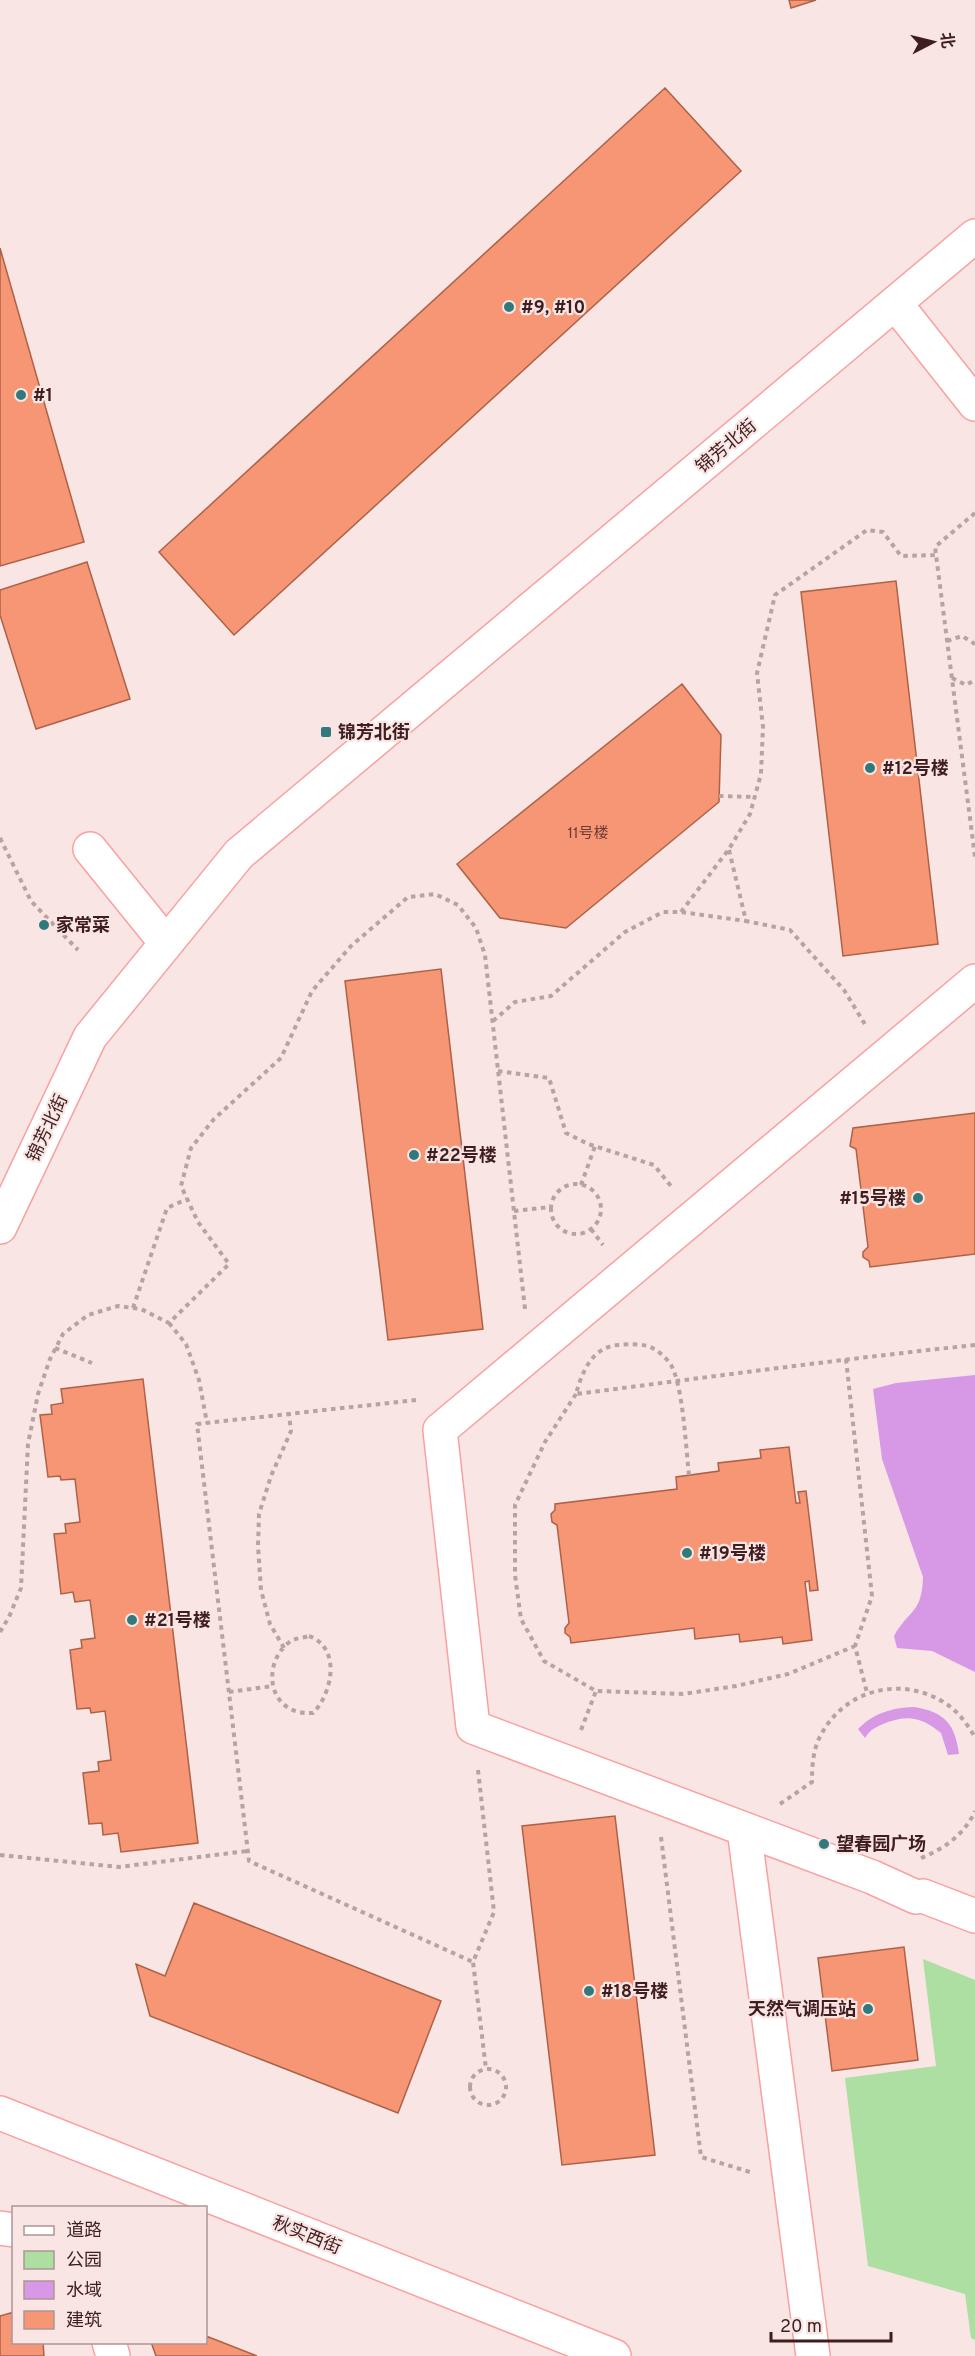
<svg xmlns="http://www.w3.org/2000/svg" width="975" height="2356" font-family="Overpass,'Noto Sans SC',sans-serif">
  <rect width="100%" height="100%" fill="#f8e5e4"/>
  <path fill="#addfa2" d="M923 1959 975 1980V2340L971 2338 965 2294 868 2266 845 2078 936 2066Z"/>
  <path fill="#d799e5" d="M975 1375V1672L932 1651 897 1648 894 1636C909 1609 922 1614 923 1577L882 1459 873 1389 896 1383Z
    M914 1707C945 1712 955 1724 959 1754L948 1755 941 1733C924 1719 910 1714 888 1722 878 1726 870 1729 865 1738L858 1729C874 1713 891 1708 914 1707Z"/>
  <path fill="#f69675" stroke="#ad6248" stroke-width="1.5" d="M789 0H816L791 8Z
    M665 88 741 171 234 635 159 552Z
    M0 248 84 542 0 566Z
    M87 562 130 699 36 729 0 615V590Z
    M896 581 938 944 843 956 801 592Z
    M682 684 721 735 719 802 566 928 500 918 457 864Z
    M441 969 483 1329 388 1340 345 981Z
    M975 1113V1254L870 1267 869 1261 863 1257V1252L868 1247 856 1149 850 1146 853 1128Z
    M143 1379 198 1843 121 1852 118 1833 103 1835 102 1823 89 1824 83 1773 99 1771 98 1762 111 1760 105 1711 91 1713 90 1708 77 1709 70 1650 82 1648 81 1640 95 1638 90 1600 75 1602 73 1592 61 1594 54 1534 66 1533 65 1524 80 1522 75 1479 61 1480 60 1476 48 1477 40 1415 52 1414 51 1405 63 1403 61 1389Z
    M789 1447 796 1503H800L798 1492 806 1491 818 1590 810 1591 809 1581 805 1582 812 1640 783 1644 782 1637 740 1642 739 1634 695 1639 694 1628 571 1643 570 1637 565 1633V1628L569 1623 557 1525 552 1522 551 1514 555 1510V1504L677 1489 676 1477 719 1471 718 1463 761 1458 760 1450Z
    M615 1816 655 2155 562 2165 522 1826Z
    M194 1903 441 2001 398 2113 150 2016 136 1964 165 1976Z
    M904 1947 918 2060 832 2071 818 1958Z
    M14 2312V2342H43L44 2356H0V2316Z
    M206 2336 257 2356H156L151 2342H206Z"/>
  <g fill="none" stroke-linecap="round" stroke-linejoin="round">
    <g stroke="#f9a1a1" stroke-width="36">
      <path id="minor" d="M895 303 975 404
        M90 849 166 943
        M975 981 440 1430 473 1727 872 1877 916 1897 923 1896 975 1916
        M0 1227 90 1037 239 854 975 236
        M744 1829 813 2356
        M0 2113 614 2356
        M0 2228 14 2230
        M109 2342 113 2356"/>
    </g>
    <path stroke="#baa2a1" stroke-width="4" stroke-dasharray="4.5 4.5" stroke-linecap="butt" d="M975 513 935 547 975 857
      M947 641 962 636 975 644
      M952 678 966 685 975 680
      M719 796 755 797
      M0 838 31 901 78 950
      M729 850 746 921 790 930 844 990 866 1026
      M681 912 729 849 750 814 761 774 763 727 757 673 775 595 867 530 883 532 901 556 936 555
      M493 1021 515 1002 551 996 625 932 663 912H681L746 921
      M498 1071 549 1078 566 1133 588 1144 654 1165 671 1186
      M551 1209a25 25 0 1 1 50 0a25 25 0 1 1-50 0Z
      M581 1185 595 1146
      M514 1211 551 1207
      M591 1229 603 1245
      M133 1308 167 1208 187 1199
      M169 1323 186 1344 199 1380 207 1423
      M55 1348 92 1363
      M846 1359 872 1596 855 1646 867 1693
      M576 1394 545 1442 515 1505V1575L521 1619 544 1661 596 1691 683 1694 736 1686 788 1674 855 1646
      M416 1400 197 1424 249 1861 473 1962
      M689 1475C686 1450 683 1385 671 1365 668 1360 660 1352 654 1349 645 1343 629 1344 618 1345 592 1347 582 1372 576 1394 709 1377 842 1359 975 1345
      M0 1632 9 1617 21 1588 28 1444 38 1394 50 1359 63 1334 88 1315 118 1306 141 1309 169 1323 229 1264 198 1222 181 1186 191 1148 214 1119 281 1058 312 991 351 946 408 897 435 894 458 905 476 928 485 955 525 1309
      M309 1636C342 1648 332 1694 313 1713 266 1716 261 1661 291 1641 296 1638 303 1638 309 1636Z
      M284 1648 270 1624 261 1590 258 1546 259 1514 271 1476 291 1431 289 1414
      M229 1692 273 1686
      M581 1730 596 1691
      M478 1770 494 1912 473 1962 486 2069
      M780 1804 812 1782C812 1765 813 1748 822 1733 847 1688 903 1676 945 1703 958 1711 967 1724 975 1737
      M661 1837 701 2157 753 2173
      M0 1855 119 1867 247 1851
      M921 1858C944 1849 965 1834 975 1811
      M470 2087a18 18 0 1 1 36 0a18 18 0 1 1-36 0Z"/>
    <use href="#minor" stroke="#fff" stroke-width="33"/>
  </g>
  <g fill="#30797d" stroke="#f8e5e4" stroke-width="2">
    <circle cx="509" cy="307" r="6"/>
    <circle cx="21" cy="395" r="6"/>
    <rect x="320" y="726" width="12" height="12" rx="3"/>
    <circle cx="870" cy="768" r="6"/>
    <circle cx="44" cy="925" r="6"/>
    <circle cx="414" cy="1155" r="6"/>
    <circle cx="918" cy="1198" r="6"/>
    <circle cx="687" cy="1553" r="6"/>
    <circle cx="132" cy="1620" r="6"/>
    <circle cx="824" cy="1844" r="6"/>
    <circle cx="589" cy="1991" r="6"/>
    <circle cx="868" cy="2009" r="6"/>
  </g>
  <g text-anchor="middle" stroke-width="4.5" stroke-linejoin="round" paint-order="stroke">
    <g font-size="15" fill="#6e3c34">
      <text x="588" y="838">11号楼</text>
    </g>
    <g font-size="18" font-weight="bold" fill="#401e1f" stroke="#f8e5e4" text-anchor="start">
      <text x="521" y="313">#9, #10</text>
      <text x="33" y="401">#1</text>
      <text x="338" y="738">锦芳北街</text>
      <text x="882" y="774">#12号楼</text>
      <text x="56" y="931">家常菜</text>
      <text x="426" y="1161">#22号楼</text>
      <text x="906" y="1204" text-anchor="end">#15号楼</text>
      <text x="699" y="1559">#19号楼</text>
      <text x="144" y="1626">#21号楼</text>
      <text x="836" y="1850">望春园广场</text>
      <text x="601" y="1997">#18号楼</text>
      <text x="856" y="2015" text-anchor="end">天然气调压站</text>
    </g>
    <g font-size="18" fill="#401e1f" stroke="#f8e5e4">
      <text transform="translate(726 446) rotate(-40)" y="6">锦芳北街</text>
      <text transform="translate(47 1128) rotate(-65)" y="6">锦芳北街</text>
      <text transform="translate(307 2235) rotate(22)" y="6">秋实西街</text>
    </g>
  </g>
  <rect x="12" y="2206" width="195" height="138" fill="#f8e5e4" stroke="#ae9595" stroke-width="1.5"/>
  <rect x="24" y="2226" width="30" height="9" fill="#ffffff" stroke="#ae9595" stroke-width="1.5"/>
  <text x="66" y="2236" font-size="18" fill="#401e1f">道路</text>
  <rect x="24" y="2251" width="30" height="18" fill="#addfa2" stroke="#ae9595" stroke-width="1.5"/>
  <text x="66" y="2266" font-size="18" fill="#401e1f">公园</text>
  <rect x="24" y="2281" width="30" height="18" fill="#d799e5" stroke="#ae9595" stroke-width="1.5"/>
  <text x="66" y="2296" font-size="18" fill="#401e1f">水域</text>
  <rect x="24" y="2311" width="30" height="18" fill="#f69675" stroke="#ae9595" stroke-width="1.5"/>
  <text x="66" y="2326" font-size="18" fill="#401e1f">建筑</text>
  <g transform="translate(933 42) rotate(83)" stroke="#f8e5e4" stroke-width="4.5" paint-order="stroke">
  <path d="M0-4.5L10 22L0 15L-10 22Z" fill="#401e1f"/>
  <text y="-9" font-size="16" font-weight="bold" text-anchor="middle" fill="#401e1f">北</text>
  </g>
  <path d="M771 2332v9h120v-9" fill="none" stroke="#401e1f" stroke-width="3"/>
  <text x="780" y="2332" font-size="18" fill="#401e1f" stroke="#f8e5e4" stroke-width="4.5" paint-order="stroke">20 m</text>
</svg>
